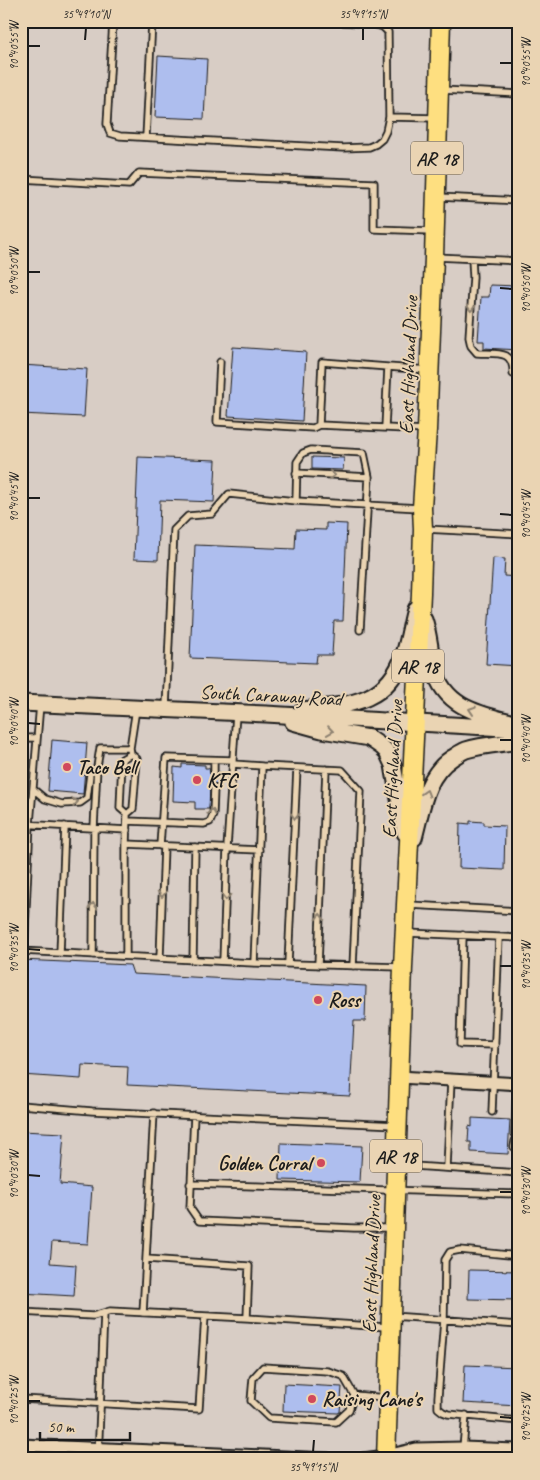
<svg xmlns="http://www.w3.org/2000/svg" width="540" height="1480" font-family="Caveat,sans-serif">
  <rect width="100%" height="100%" fill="#d8cdc5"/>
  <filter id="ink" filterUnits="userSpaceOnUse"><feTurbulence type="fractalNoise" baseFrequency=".02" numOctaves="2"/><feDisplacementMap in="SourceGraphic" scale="10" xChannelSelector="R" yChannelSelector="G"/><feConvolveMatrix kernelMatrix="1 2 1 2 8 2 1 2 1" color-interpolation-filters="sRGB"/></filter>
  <g filter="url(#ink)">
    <path fill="#aebeee" stroke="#1c1c1c" d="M158 56 207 59 204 119 155 117Z
      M490 285 519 286V350L484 348V341H478L481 297H489Z
      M233 347 306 352 302 421 228 416Z
      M21 365 87 369 84 417 21 414Z
      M138 457 216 460 214 502 160 500 158 560 134 559Z
      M312 457 344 458 343 470 312 469Z
      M326 523 347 524 343 621H334L332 655H317L316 663 190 658 195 545 295 549 296 529 326 530Z
      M493 558 505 559 504 576 519 577V666L486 664Z
      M52 740 87 743 83 794 48 791Z
      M182 764 205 765V768H209L210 774 214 777 217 776 219 772H220V788L215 783 210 786 209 809H195V802L173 801 174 767 182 768Z
      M470 821 484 822V825L505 826 504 870 459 868 460 823 470 824Z
      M21 960 130 965 133 974 366 986 365 1021H354L350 1096 127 1085 128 1067 82 1065 81 1079 21 1075 24 1019 21 1018Z
      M472 1118 510 1120 508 1154 471 1152V1142H468L469 1126 472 1127Z
      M21 1131 64 1133 60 1184 92 1187 88 1244 52 1242 50 1263 76 1265 74 1296 21 1293Z
      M281 1143 362 1146 360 1182 280 1180Z
      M469 1270 519 1271V1300L468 1299Z
      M465 1365 519 1367V1406L463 1403Z
      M284 1384 342 1387 340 1412 338 1413 283 1411Z"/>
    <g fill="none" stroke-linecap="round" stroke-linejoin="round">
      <g stroke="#1c1c1c" stroke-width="9">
        <path id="lane" d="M113 21 107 124 110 133 120 136 343 148 369 147 376 144 382 139 386 131 389 117 388 32 383 27 373 24 327 21
          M441 90 519 94
          M389 117 436 118
          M146 137 152 21
          M21 179 129 185 139 173 374 183V229L433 231
          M438 197 519 201
          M436 257 519 261
          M472 259 473 277 469 337 471 346 477 353C497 354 514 349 513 374
          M220 362 217 422 313 428 319 425
          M385 428 319 425 322 362 388 367
          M425 430 385 428 388 367 428 370
          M296 473 369 477
          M296 501 297 462 303 453 311 450 364 453 369 477 360 630
          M425 529 519 534
          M166 708 174 530 188 516 212 514 229 494 296 501 419 508
          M21 738H37
          M233 764 262 766
          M214 772V760
          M33 789 45 799 62 804 80 803 87 798 90 774 97 767
          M127 814 120 808 122 759 131 754
          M127 821 204 824 210 822 213 815 214 788
          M21 824 127 830
          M126 844 259 850
          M160 846 166 758 233 760
          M409 905 519 911
          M407 933 499 937 492 1112
          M463 935 460 1044 495 1045
          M499 937 519 938
          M21 951 254 963 401 967
          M24 951 30 824 40 704
          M60 953 65 826
          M93 955 94 828 97 767 100 748H130
          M126 956V844L127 814 133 809 137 759 131 754 130 748 136 709
          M160 958 164 846
          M193 960 195 847
          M223 961 227 848 236 714
          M254 963 262 766 342 770 361 791 353 966
          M288 964 297 768
          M318 965 326 769
          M21 1105 92 1111 396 1125
          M194 1115 190 1208 199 1221 354 1228H391
          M515 1134 517 1084
          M515 1141 514 1147H519
          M398 1165 519 1173
          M447 1168 451 1080
          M190 1184 519 1194
          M519 1256 460 1250 450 1252 445 1260 444 1320 438 1397V1408L443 1412 448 1414 519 1421
          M146 1259 249 1266 247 1318
          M21 1312 93 1316 110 1311 247 1318 387 1327
          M143 1313 154 1113
          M392 1316 519 1325
          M354 1395 349 1410 336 1422 269 1418 251 1401 253 1378 263 1367 328 1371 343 1376 354 1395 386 1398
          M21 1399 199 1409 205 1316
          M463 1448 466 1415
          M98 1459 104 1313"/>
      </g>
      <g stroke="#1c1c1c" stroke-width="15">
        <path id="street" d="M399 1077 519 1084
          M21 1445 328 1459
          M363 1459 386 1456 416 1449 463 1448 519 1450"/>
      </g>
      <g stroke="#1c1c1c" stroke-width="19">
        <path id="secondary" d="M424 619C429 633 430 652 434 668 444 708 480 714 515 723
          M21 703 266 714 519 729
          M303 710C347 705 388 704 404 654 409 639 411 623 415 609
          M293 722 322 730 369 738 382 747 387 752 393 765 405 833
          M414 838C422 809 425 776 452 758 457 755 461 752 466 750 482 745 501 744 519 741"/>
      </g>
      <g stroke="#1c1c1c" stroke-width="21">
        <path id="primary" d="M386 1459 403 967 421 593 423 529 422 508 427 430 434 257 441 21"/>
      </g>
      <use href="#lane" stroke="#ead4b3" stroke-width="5.5"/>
      <use href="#street" stroke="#ead4b3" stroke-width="11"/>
      <use href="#secondary" stroke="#ead4b3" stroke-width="15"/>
      <use href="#primary" stroke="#fedf80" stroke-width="18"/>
    </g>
    <defs><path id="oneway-chevron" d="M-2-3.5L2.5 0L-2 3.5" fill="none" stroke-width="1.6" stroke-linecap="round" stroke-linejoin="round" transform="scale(1.25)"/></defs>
    <g stroke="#8d816f">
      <use href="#oneway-chevron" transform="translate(471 308) rotate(93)"/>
      <use href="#oneway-chevron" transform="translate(332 475) rotate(4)"/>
      <use href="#oneway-chevron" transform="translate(472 710) rotate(-162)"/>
      <use href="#oneway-chevron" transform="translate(330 731) rotate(8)"/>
      <use href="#oneway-chevron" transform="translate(426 793) rotate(-73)"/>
      <use href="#oneway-chevron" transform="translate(75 802) rotate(-10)"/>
      <use href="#oneway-chevron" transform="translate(212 812) rotate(-80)"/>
      <use href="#oneway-chevron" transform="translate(295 816) rotate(93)"/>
      <use href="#oneway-chevron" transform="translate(162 894) rotate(92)"/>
      <use href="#oneway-chevron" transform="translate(226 897) rotate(92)"/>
      <use href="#oneway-chevron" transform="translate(93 906) rotate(-89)"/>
      <use href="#oneway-chevron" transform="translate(320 917) rotate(-88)"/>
    </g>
  </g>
  <path fill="none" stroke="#1c1c1c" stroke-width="2" d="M85 40 86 28M363 40V28M28 46H40M500 63H512M28 272H40M500 288 512 289M28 498H40M500 514 512 515M28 723 40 724M500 740H512M28 949 40 950M500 966H512M28 1175 40 1176M500 1192H512M28 1401H40M500 1417 512 1418M313 1452 314 1440"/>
  <g fill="#d1495b" stroke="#ead4b3" stroke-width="2">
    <circle cx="67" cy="767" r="5"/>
    <circle cx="197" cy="780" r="5"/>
    <circle cx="318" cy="1000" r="5"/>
    <circle cx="321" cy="1163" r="5"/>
    <circle cx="312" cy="1399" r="5"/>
  </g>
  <g text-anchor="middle" stroke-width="4" stroke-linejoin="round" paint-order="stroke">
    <g fill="#ead4b3" stroke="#5a5349" stroke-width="1">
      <rect x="411" y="141.5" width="52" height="33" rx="4"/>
      <rect x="392" y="649.5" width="52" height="33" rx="4"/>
      <rect x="370" y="1139.5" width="52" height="33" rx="4"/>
    </g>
    <g font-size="19" font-weight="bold" fill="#1c1c1c">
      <text x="437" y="165">AR 18</text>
      <text x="418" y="673">AR 18</text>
      <text x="396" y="1163">AR 18</text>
    </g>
    <g font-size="20" fill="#1c1c1c" stroke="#ead4b3">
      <text transform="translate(408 365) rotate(-88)" y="7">East Highland Drive</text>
      <text transform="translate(271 695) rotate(3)" y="7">South Caraway Road</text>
      <text transform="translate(392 769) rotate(-87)" y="7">East Highland Drive</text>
      <text transform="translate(371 1264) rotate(-88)" y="7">East Highland Drive</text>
    </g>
    <g font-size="20" font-weight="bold" fill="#1c1c1c" stroke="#ead4b3" text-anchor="start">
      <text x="77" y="774">Taco Bell</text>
      <text x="207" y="787">KFC</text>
      <text x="328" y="1007">Ross</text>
      <text x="311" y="1170" text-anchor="end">Golden Corral</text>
      <text x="322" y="1406">Raising Cane's</text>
    </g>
  </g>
  <rect width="540" height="1480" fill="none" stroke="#ead4b3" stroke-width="55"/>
  <path d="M40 1432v8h90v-8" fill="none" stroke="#1c1c1c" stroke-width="2.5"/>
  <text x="48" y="1432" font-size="15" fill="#1c1c1c" stroke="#ead4b3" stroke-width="4" paint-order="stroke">50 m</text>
  <rect x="28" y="28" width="484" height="1424" fill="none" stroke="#1c1c1c" stroke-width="2"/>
  <g font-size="12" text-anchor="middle" fill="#1c1c1c">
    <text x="86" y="18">35°49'10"N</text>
    <text x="363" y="18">35°49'15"N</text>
    <text transform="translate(14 46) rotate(-90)" y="4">90°40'55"W</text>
    <text transform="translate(526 63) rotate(-90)" y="4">90°40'55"W</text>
    <text transform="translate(14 272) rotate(-90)" y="4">90°40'50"W</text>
    <text transform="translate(526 289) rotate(-90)" y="4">90°40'50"W</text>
    <text transform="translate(14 498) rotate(-90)" y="4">90°40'45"W</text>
    <text transform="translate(526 515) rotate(-90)" y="4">90°40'45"W</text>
    <text transform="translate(14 723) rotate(-90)" y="4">90°40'40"W</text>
    <text transform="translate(526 740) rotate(-90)" y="4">90°40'40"W</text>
    <text transform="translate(14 949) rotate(-90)" y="4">90°40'35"W</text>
    <text transform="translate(526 966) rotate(-90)" y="4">90°40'35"W</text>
    <text transform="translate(14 1175) rotate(-90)" y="4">90°40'30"W</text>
    <text transform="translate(526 1192) rotate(-90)" y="4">90°40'30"W</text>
    <text transform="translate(14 1401) rotate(-90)" y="4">90°40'25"W</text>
    <text transform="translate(526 1418) rotate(-90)" y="4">90°40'25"W</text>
    <text x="313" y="1471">35°49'15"N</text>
  </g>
</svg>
